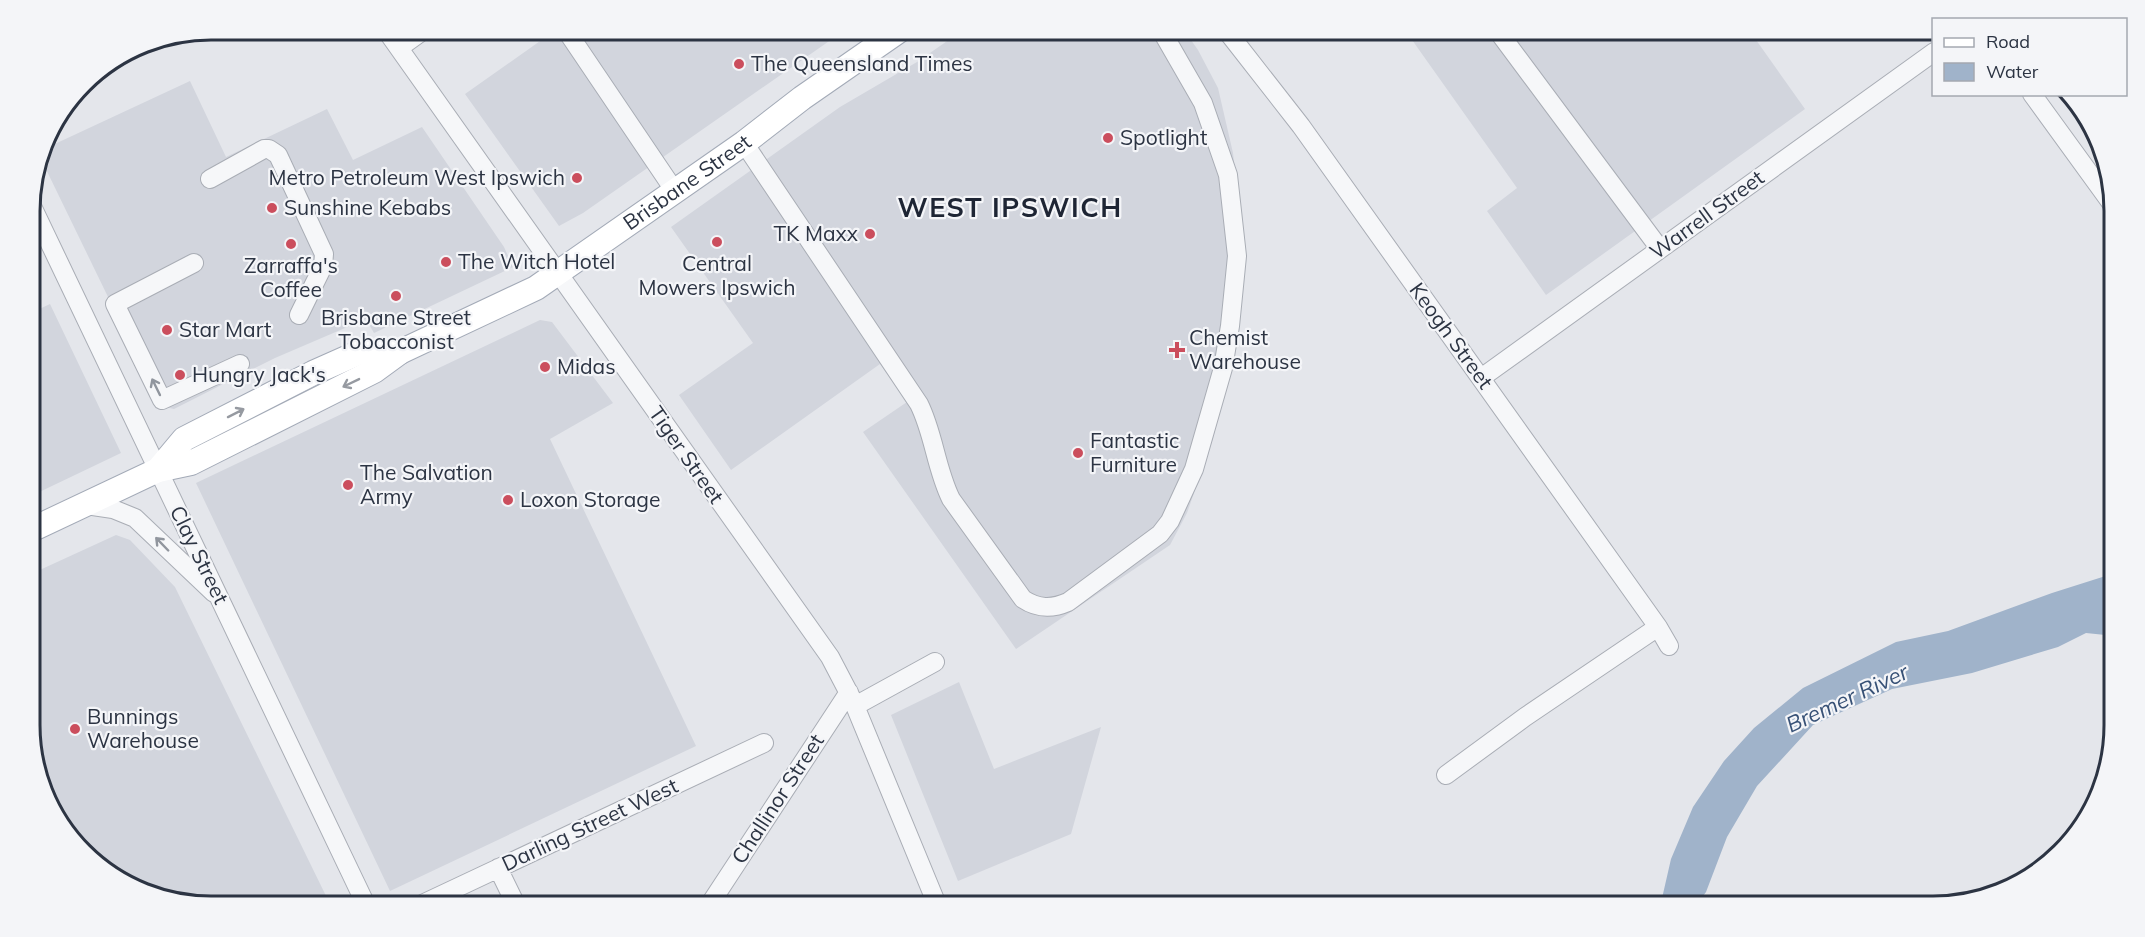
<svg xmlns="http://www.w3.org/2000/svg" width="2145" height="937" font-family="Mulish,sans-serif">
  <rect width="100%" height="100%" fill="#e4e6eb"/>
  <path fill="#d2d5dd" d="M548 30H845L583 213 559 226 465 94 550 34Z
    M963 30H1184L1198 50 1218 88 1233 153 1245 255 1236 342 1213 439 1187 513 1170 545 1016 649 863 432 907 402 880 364 731 470 679 395 753 343 671 227 840 107 917 62Z
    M1405 30H1749L1805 109 1546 295 1487 211 1517 188Z
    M190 81 226 157 327 109 353 160 422 127 504 247 513 267 374 333 366 319 275 358 174 409 161 406 41 159 44 149Z
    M50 304 121 453 31 496V313Z
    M540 320 552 322 613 403 550 439 696 746 390 891 196 483Z
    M116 535 130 540 175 587 328 900V907H212L142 893 68 836 32 749 31 574Z
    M959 682 994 769 1101 727 1071 834 958 881 891 715Z"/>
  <path fill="#a0b3ca" d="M2115 573V636L2086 633 2058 647 1972 673 1892 689 1813 725 1757 786 1727 837 1706 892 1695 907H1660L1671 859 1693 807 1724 761 1754 728 1803 688 1896 642 1948 631 2052 593Z"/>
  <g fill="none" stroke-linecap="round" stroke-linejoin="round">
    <g stroke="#a9adb5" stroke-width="20">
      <path id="minor" d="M386 30 830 657 853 701 938 907
        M566 30 674 190
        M1226 30 1301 126 1658 627 1669 646
        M1497 30 1660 249
        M399 48 424 30
        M2032 94 2114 207
        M744 143 919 404C934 434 936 469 951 499L1023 599C1038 609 1052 609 1068 602L1160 534 1170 521 1194 469 1223 368 1230 326 1237 256 1228 175 1203 103 1161 30
        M210 179 264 149H269L278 155 324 254 323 266 299 315
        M30 202 367 907
        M194 263 115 304 162 400 240 364
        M1481 378 1934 52
        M86 505 113 509 135 518 214 593
        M855 706 935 662
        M1446 775 1525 717 1658 627
        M498 868 517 907
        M416 907 764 743
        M708 907 849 692"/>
    </g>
    <g stroke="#a3aab7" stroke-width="26">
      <g id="major">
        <path d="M158 470 184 439 313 373 358 353 400 352"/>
        <path id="s1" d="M31 530 158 470 191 463 374 371 400 352 536 288 744 143 802 98 900 30"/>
      </g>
    </g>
    <use href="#minor" stroke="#f6f7f9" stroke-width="18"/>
    <use href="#major" stroke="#fff" stroke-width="24"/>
  </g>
  <defs><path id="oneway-shaft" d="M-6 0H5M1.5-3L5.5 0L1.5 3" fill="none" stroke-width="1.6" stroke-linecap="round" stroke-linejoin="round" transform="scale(1.5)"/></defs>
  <g stroke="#969aa1">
    <use href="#oneway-shaft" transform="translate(351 383) rotate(154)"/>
    <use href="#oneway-shaft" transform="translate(236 413) rotate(-27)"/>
  </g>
  <g stroke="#91969e">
    <use href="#oneway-shaft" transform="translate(156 387) rotate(-116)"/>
    <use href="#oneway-shaft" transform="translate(162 544) rotate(-134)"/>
  </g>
  <g fill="#cb4e5d" stroke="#f4f5f8" stroke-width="2">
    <circle cx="739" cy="64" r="6"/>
    <circle cx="1108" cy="138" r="6"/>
    <circle cx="577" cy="178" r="6"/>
    <circle cx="272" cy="208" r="6"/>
    <circle cx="870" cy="234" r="6"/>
    <circle cx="717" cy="242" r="6"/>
    <circle cx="291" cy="244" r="6"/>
    <circle cx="446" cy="262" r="6"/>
    <circle cx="396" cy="296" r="6"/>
    <circle cx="167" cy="330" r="6"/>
    <path d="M1174 341h6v6h6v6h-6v6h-6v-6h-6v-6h6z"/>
    <circle cx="545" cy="367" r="6"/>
    <circle cx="180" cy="375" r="6"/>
    <circle cx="1078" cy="453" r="6"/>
    <circle cx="348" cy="485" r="6"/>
    <circle cx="508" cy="500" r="6"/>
    <circle cx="75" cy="729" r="6"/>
  </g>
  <g text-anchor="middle" stroke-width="4.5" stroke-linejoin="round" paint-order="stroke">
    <g font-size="21" fill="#2c3443" stroke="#f4f5f8" text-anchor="start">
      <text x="751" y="71">The Queensland Times</text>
      <text x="1120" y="145">Spotlight</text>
      <text x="565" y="185" text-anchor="end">Metro Petroleum West Ipswich</text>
      <text x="284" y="215">Sunshine Kebabs</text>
      <text x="858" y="241" text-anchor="end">TK Maxx</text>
      <text x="458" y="269">The Witch Hotel</text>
      <text x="717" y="271" text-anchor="middle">Central<tspan x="717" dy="24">Mowers Ipswich</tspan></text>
      <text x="291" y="273" text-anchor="middle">Zarraffa's<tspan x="291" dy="24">Coffee</tspan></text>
      <text x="396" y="325" text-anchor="middle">Brisbane Street<tspan x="396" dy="24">Tobacconist</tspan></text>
      <text x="179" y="337">Star Mart</text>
      <text x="1189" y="345">Chemist<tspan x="1189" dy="24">Warehouse</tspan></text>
      <text x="557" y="374">Midas</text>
      <text x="192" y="382">Hungry Jack's</text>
      <text x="1090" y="448">Fantastic<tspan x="1090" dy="24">Furniture</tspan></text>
      <text x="360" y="480">The Salvation<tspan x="360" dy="24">Army</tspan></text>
      <text x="520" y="507">Loxon Storage</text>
      <text x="87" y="724">Bunnings<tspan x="87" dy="24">Warehouse</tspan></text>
    </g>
    <g font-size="21" fill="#2c3443" stroke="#f4f5f8">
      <text dy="7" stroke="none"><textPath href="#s1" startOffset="746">Brisbane Street</textPath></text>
      <text transform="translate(1707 215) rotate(-36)" y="7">Warrell Street</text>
      <text transform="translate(1451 336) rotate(54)" y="7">Keogh Street</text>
      <text transform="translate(686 455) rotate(55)" y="7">Tiger Street</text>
      <text transform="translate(199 555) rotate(64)" y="7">Clay Street</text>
      <text transform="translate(778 799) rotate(-57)" y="7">Challinor Street</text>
      <text transform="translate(590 825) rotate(-25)" y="7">Darling Street West</text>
    </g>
    <g font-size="22" font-style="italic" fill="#375176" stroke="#f4f5f8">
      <text transform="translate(1847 698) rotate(-25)" y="8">Bremer River</text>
    </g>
    <g font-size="27" font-weight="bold" letter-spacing="1.5" fill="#1e2534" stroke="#f4f5f8">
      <text x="1010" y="217">WEST IPSWICH</text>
    </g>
  </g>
  <path d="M0 0H2145V937H0ZM211 40H1933A171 171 0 0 1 2104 211V725A171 171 0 0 1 1933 896H211A171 171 0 0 1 40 725V211A171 171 0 0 1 211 40Z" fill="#f4f5f8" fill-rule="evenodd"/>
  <path fill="none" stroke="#2c3443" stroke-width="3" d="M211 40H1933A171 171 0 0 1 2104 211V725A171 171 0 0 1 1933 896H211A171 171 0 0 1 40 725V211A171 171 0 0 1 211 40Z"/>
  <rect x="1932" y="18" width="195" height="78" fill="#f4f5f8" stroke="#a4a8b0" stroke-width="1.5"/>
  <rect x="1944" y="38" width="30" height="9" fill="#ffffff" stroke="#a4a8b0" stroke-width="1.5"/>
  <text x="1986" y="48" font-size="18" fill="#2c3443">Road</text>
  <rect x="1944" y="63" width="30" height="18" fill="#a0b3ca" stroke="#a4a8b0" stroke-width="1.5"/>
  <text x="1986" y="78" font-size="18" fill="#2c3443">Water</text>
</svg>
